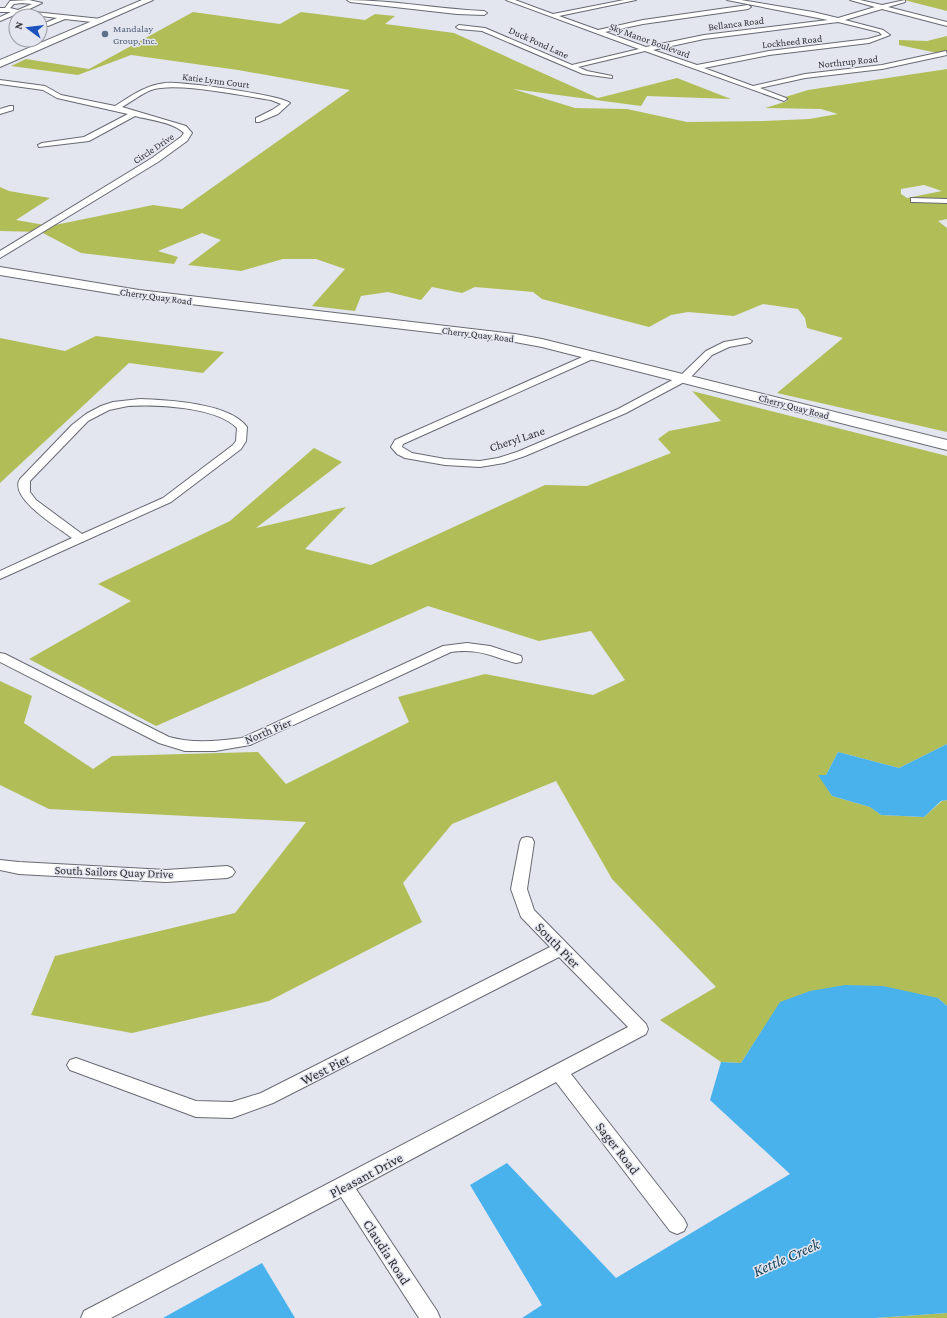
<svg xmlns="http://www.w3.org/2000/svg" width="947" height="1318" font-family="'Crimson Pro',serif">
  <rect width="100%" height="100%" fill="#e3e5ef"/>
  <path fill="#b1be58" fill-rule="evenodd" d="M904 0H947V11Z
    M193 12 280 24 301 12 365 20 375 14 395 16 385 24 454 33 598 98 677 78 731 99 647 96 641 106 513 89 575 108 627 109 687 122 764 121 809 119 838 114 821 109 765 108 788 101 782 98 808 90 947 69V219L938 221 947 228V432L777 393 843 338 807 328 805 318 798 309 763 304 734 316 688 312 671 315 649 327 542 299 533 292 475 287 462 293 432 287 421 300 388 292 361 296 355 311 312 306 345 269 316 259H283L241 271 188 265 221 240 202 233 158 251 178 257 174 264 81 253 41 232 0 231V187L9 191 50 198 16 220 50 226 153 205 182 209 350 90 238 70 131 55 78 75 11 66 26 59 89 69ZM924 185 942 191 907 198 901 194V189Z
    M947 36V55L899 45V40L927 41Z
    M96 336 224 352 203 373 129 363 0 483V338L65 351Z
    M692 391 947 456V744L899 768 838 752 826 775H819L832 796 870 807 881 815 924 817 942 801 947 800V1006L938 998 780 1003 741 1063 721 1062 660 1020 716 987 612 879 556 781 452 824 403 883 422 922 269 1001 132 1033 31 1015 55 956 235 913 306 822 49 809 0 785V681L32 696 24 723 93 769 112 756 258 752 286 784 409 722 398 697 485 674 593 695 625 680 591 631 539 641 428 606 156 726 29 659 131 601 98 584 230 521 314 448 342 462 256 528 346 507 305 549 371 565 545 485 587 486 671 453 658 439 669 431 721 421Z
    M947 1313V1318H875Z"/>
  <path fill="#49b2ed" d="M947 744V800L941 801 924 817 881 815 870 807 832 796 818 775H826L838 752 899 768Z
    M845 985 883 986 938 998 947 1006V1313L875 1318H522L542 1305 470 1185 507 1163 616 1278 790 1174 710 1100 721 1062 741 1063 780 1002 810 991Z
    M262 1263 295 1318H163Z"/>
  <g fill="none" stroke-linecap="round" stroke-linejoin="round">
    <g stroke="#686a73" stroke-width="2">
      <path id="street" d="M29 0 42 3 25 11 101 19 104 21 101 23 65 19 48 26 40 27V23H45L57 18 19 13 0 21V17L11 12H0V8H5L10 1ZM22 3 32 4 18 10 10 8 14 4Z
        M347 0C393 0 438 9 484 11L487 13 484 15 457 14 350 2Z
        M506 0H515L553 14 624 0H636L559 16 598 30 643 20 748 5 751 7 748 9 643 24 605 32 646 47 704 35 828 20 727 0H741L813 12 838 18 875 7 850 0H860L882 5 905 0V2L888 7 947 22V26L882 9 845 20 883 30 890 35 869 43 769 55 704 68 753 86 805 74 882 65 946 51 947 55 882 69 805 78 760 88 786 98 787 99 784 101 645 51 578 67 587 71 612 76V78L583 74 482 31 459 29 456 27 459 25 485 28 572 65 639 49ZM838 22 879 32 882 35 868 39 769 51 697 65 653 50 704 39Z
        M0 80 45 86 61 95 115 106C131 96 146 85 165 83 180 81 280 95 290 103L278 114 259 122H256V118L272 110 281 104 271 100C243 96 175 81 151 90 141 94 131 102 122 107L186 126 192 133 187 141 158 162 0 258V251L152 158 181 137 184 133C173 122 150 120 135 116L89 141 39 147 38 145 42 143 84 137 128 114 57 98 43 90 0 84Z
        M10 106H13V110L0 114V109Z
        M911 198 947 199V203L914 202H911Z
        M747 338 752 341 750 343 729 347 712 355 688 380 626 413 525 456 504 463 480 467 445 465 405 458 397 454 391 447 395 440 589 354H595L597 356 595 358 403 444 402 447 412 453 445 459 480 461 498 458 517 452 618 409 680 376 706 351 724 342Z
        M140 399C168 400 230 403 247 427L246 441 241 449 171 502 0 579V571L72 538C59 528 8 498 20 479L72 425 86 414 101 406 113 402ZM128 406C156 404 217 407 237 428L236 441 233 445 163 498 82 534 36 500 30 492V481L88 421 109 410Z
        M467 643 490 646 521 656 522 659 521 662 516 663C490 656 479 648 451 652L250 745 215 751H185L159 743 0 662V653L5 654 169 737C194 744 217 741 242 738L443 646Z
        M527 837 532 838 534 842 527 889 534 910 646 1024 648 1029 646 1034 571 1074 684 1219 687 1225 684 1231 677 1234 670 1231 556 1082 356 1189 437 1311 440 1318H419L341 1197 111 1318H81L84 1311 628 1027 559 957 273 1103 232 1118 196 1117 70 1070 67 1065 70 1060 76 1058 196 1101 232 1102 261 1093 550 947 521 917 511 889 520 842 522 838Z
        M0 860 19 862 166 870 227 866 232 868 235 872 232 876 227 878 166 882 19 874 0 870Z"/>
    </g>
    <g stroke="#686a73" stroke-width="2">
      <path id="secondary" d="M142 0H153L0 67V60Z
        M0 267 139 290 515 334 542 339 947 440V450L542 347 515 342 139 298 0 275Z"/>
    </g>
    <use href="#street" fill="#fff" fill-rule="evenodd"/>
    <use href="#secondary" fill="#fff" fill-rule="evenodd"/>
  </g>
  <circle fill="#5c6f8a" stroke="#e3e5ef" stroke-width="1.5" cx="105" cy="34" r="4"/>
  <g text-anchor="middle" stroke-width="3" stroke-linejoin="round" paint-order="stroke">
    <g font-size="10" fill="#303135" stroke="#e3e5ef">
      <text transform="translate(736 23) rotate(-7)" y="4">Bellanca Road</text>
      <text transform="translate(650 40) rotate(20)" y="4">Sky Manor Boulevard</text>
      <text transform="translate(792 41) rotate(-6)" y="4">Lockheed Road</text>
      <text transform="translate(539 42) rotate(24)" y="4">Duck Pond Lane</text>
      <text transform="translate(848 61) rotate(-6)" y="4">Northrup Road</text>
      <text transform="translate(216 80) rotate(7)" y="4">Katie Lynn Court</text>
      <text transform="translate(153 148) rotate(-34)" y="4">Circle Drive</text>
      <text transform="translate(156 296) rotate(8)" y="4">Cherry Quay Road</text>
      <text transform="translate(478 334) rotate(7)" y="4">Cherry Quay Road</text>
      <text transform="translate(794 406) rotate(15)" y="4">Cherry Quay Road</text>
    </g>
    <g font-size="10" fill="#4e5e75" stroke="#e3e5ef" text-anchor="start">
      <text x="113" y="32">Mandalay<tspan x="113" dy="12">Group, Inc.</tspan></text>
    </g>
    <g font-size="12" fill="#303135" stroke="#e3e5ef">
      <text transform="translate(517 439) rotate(-18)" y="4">Cheryl Lane</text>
      <text transform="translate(268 731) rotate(-23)" y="4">North Pier</text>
      <text transform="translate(114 872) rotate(2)" y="4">South Sailors Quay Drive</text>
    </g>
    <g font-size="14" fill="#303135" stroke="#e3e5ef">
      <text transform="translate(558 945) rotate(46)" y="5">South Pier</text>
      <text transform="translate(325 1069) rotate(-27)" y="5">West Pier</text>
      <text transform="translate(618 1148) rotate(52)" y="5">Sager Road</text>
      <text transform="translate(366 1175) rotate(-28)" y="5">Pleasant Drive</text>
      <text transform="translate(387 1252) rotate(57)" y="5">Claudia Road</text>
    </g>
    <g font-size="16" font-style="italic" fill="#19445d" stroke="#e3e5ef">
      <text transform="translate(786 1257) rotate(-24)" y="6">Kettle Creek</text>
    </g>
  </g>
  <g transform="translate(28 28) rotate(285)"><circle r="19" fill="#e3e5ef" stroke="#9b9da5"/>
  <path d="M0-3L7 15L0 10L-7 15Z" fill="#1c52be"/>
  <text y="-6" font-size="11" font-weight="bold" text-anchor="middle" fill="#303135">N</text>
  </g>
</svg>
